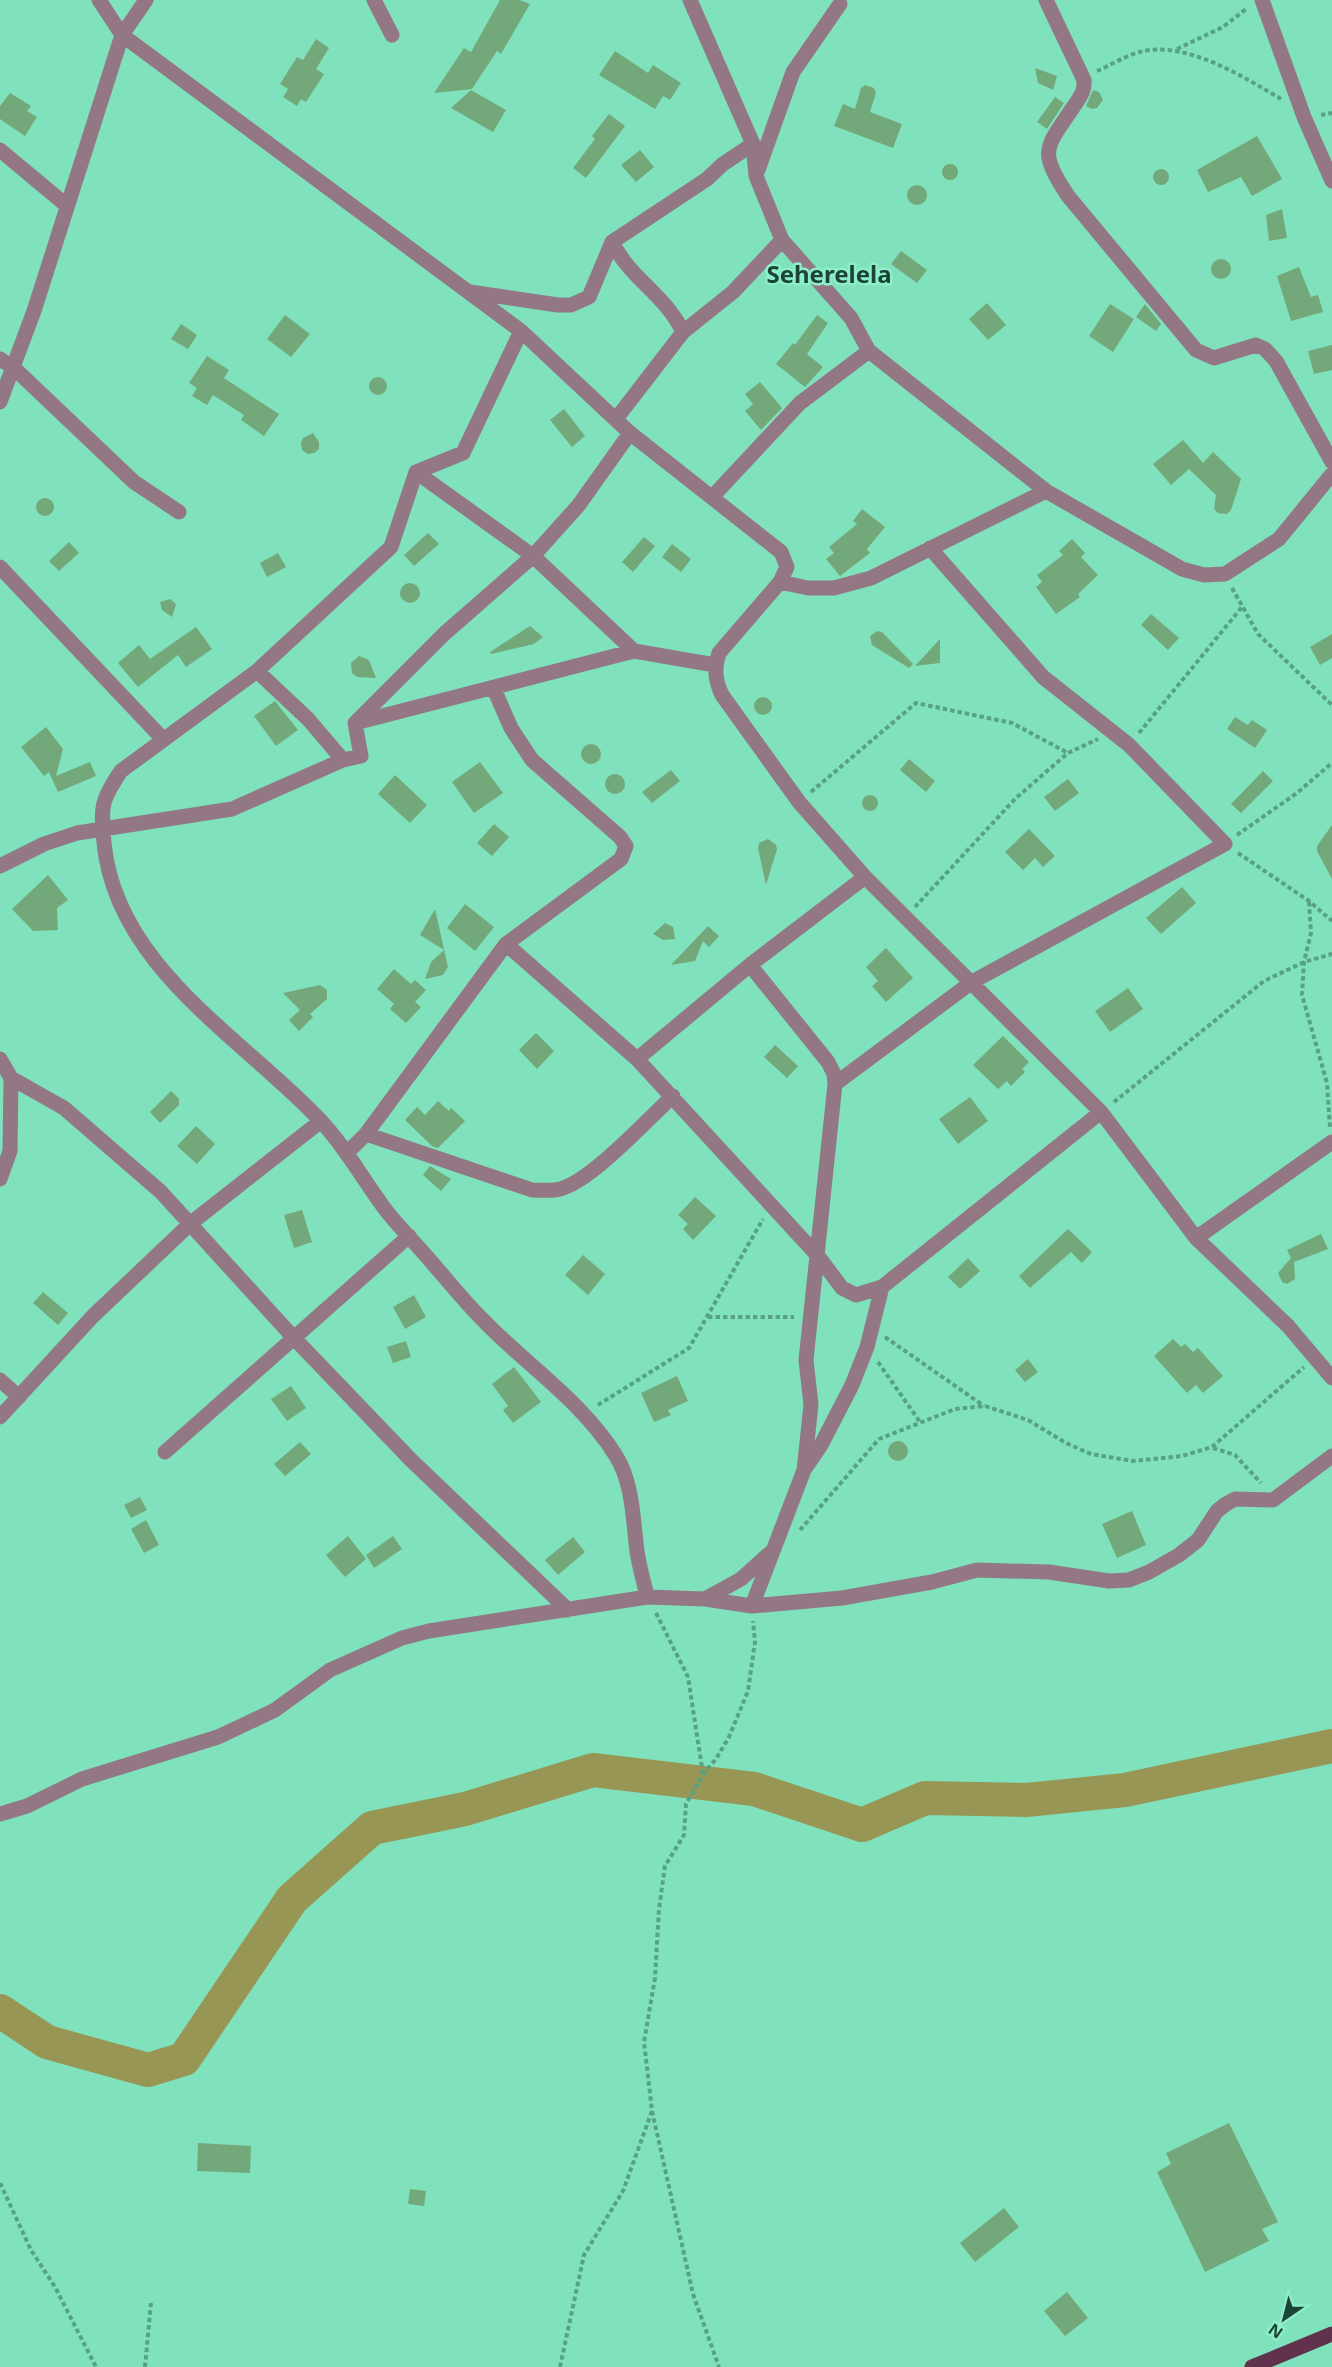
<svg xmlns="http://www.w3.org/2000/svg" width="1332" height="2367" font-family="'Noto Sans',sans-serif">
  <rect width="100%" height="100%" fill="#80e1bd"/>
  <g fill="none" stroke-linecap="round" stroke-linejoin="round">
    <path stroke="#979654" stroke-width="34" d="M0 2011 47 2042 148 2070 184 2059 292 1899 372 1828 465 1809 593 1770 754 1789 862 1825 925 1798 1026 1800 1125 1790 1332 1746"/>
  </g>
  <path fill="#73a97a" d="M500 0H520L530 4 501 54 497 51 472 89 434 93 464 48 471 52Z
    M316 39 329 48 316 69 324 74 306 102 301 99 297 106 283 97 288 89 280 84 297 57 303 60Z
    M615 51 648 73 653 65 681 83 670 100 663 96 655 109 599 75Z
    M1035 68 1057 76 1053 90 1038 83Z
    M865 85 874 88 876 93 870 112 902 124 893 148 834 126 843 104 855 109 861 88Z
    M471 90 506 110 493 132 451 108Z
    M1093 90 1099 92 1103 100 1097 108 1092 109 1086 106Z
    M10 93 31 106 27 111 37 117 25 136 0 119V106Z
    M1055 97 1064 103 1047 129 1037 122Z
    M609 114 625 126 586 178 573 168 595 139 592 136Z
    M1257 136 1282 179 1252 196 1241 177 1208 192 1197 170Z
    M640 150 654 167 636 182 621 165Z
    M942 172a8 8 0 1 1 16 0a8 8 0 1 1-16 0Z
    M1153 177a8 8 0 1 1 16 0a8 8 0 1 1-16 0Z
    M907 195a10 10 0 1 1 20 0a10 10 0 1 1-20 0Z
    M1282 209 1287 238 1269 241 1266 215Z
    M901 251 927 270 917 283 891 264Z
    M1211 269a10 10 0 1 1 20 0a10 10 0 1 1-20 0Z
    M1299 267 1311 297 1318 295 1323 312 1291 321 1277 276Z
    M987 303 1006 325 988 340 969 319Z
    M1110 304 1134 319 1113 352 1089 336Z
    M1145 304 1161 324 1156 331 1136 317Z
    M285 315 310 334 291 357 267 339Z
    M817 315 828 323 807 354 823 367 805 387 776 364 793 343 795 345Z
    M181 324 197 335 188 349 171 339Z
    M1332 345V370L1314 374 1308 351Z
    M207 356 229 370 224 378 279 414 264 436 241 420 244 415 213 395 207 405 192 396 197 388 189 383Z
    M369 386a9 9 0 1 1 18 0a9 9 0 1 1-18 0Z
    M760 382 782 408 761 430 745 411 753 404 745 394Z
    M564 409 585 436 572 447 550 420Z
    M313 433 319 442V449L314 453 308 454 302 450 301 443 303 438Z
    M1183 440 1203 463 1213 452 1241 479 1231 510 1227 514 1218 513 1214 509 1216 495 1189 469 1171 485 1153 464Z
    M36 507a9 9 0 1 1 18 0a9 9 0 1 1-18 0Z
    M862 509 885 527 867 549 870 553 840 576 826 559 834 553 829 547 857 524 853 521Z
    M428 533 439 544 414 566 404 555Z
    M644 537 655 546 633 572 622 562Z
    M1072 539 1085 553 1081 557 1098 575 1078 594 1080 597 1056 614 1036 587 1042 582 1037 575 1063 555 1059 551Z
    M69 542 79 553 59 571 49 561Z
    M672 544 691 559 681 572 662 557Z
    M278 553 286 567 267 577 260 563Z
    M400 593a10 10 0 1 1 20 0a10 10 0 1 1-20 0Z
    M170 599 176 604 172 617 162 610 160 602Z
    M1151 614 1179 638 1168 650 1141 625Z
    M530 626 543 637 534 644 491 654 490 652Z
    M196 627 212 649 186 667 178 655 138 687 118 663 139 645 150 659Z
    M877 631 882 632 913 664 909 668 872 645 870 636Z
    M1332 634V658L1320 665 1310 647Z
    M940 639V663L915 666Z
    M359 656 369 660 376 678 357 677 352 673 351 663Z
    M754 706a9 9 0 1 1 18 0a9 9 0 1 1-18 0Z
    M275 701 298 730 276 746 254 716Z
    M1235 717 1248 725 1252 720 1267 730 1255 748 1227 729Z
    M46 727 63 749 56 776 90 762 96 776 58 792 49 772 44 776 21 747Z
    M581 754a10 10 0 1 1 20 0a10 10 0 1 1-20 0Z
    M909 759 935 781 926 792 900 770Z
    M480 762 503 793 474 813 452 782Z
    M671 770 680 781 652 803 642 792Z
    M1263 771 1273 781 1241 813 1231 804Z
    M605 784a10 10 0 1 1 20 0a10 10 0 1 1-20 0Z
    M395 775 427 805 410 823 378 794Z
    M1068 779 1079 793 1055 811 1044 797Z
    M862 803a8 8 0 1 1 16 0a8 8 0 1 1-16 0Z
    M494 824 509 837 492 856 477 843Z
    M1332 825V879L1317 851V846Z
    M1029 829 1055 856 1043 867 1035 858 1023 870 1005 852Z
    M768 839 776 845 777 849 766 885 758 848 759 843Z
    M48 875 68 900 57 908 58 930 33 931 12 909Z
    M1182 887 1196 903 1161 934 1146 918Z
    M465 904 494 927 475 951 447 928Z
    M435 909 448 967 443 975 425 979 431 962 444 950 420 935Z
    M665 923 673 927 675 939 663 940 653 934Z
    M708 926 719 936 709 947 703 941 695 961 671 965Z
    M886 948 913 978 886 1002 872 986 878 981 866 967Z
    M394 969 411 984 415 980 426 990 415 1002 421 1007 406 1023 390 1009 394 1004 377 989Z
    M320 985 327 990V999L310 1014 313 1017 299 1031 289 1020 300 1010 283 993Z
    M1128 988 1143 1009 1110 1032 1095 1011Z
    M536 1033 554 1051 537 1069 519 1050Z
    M1003 1036 1029 1062 1022 1069 1025 1072 1011 1086 1007 1081 998 1089 973 1065Z
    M775 1045 798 1066 787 1078 764 1057Z
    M171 1091 179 1099V1105L160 1123 150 1112Z
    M970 1097 988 1121 958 1144 939 1119Z
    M438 1101 449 1111 451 1108 465 1121 438 1148 432 1146 405 1120 417 1107 425 1115Z
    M196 1126 215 1144 197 1164 177 1146Z
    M430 1166 451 1179 441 1191 423 1175Z
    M695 1197 716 1216 693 1240 683 1229 688 1224 678 1215Z
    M302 1210 312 1242 294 1248 284 1215Z
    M1068 1229 1092 1252 1082 1263 1071 1252 1030 1288 1019 1276Z
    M1321 1234 1328 1249 1294 1262 1295 1279 1287 1284 1282 1282 1278 1273 1291 1258 1287 1250Z
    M583 1255 605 1274 588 1295 565 1275Z
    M968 1258 980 1271 960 1289 948 1277Z
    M43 1292 68 1313 58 1325 33 1303Z
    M414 1295 426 1317 405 1329 393 1307Z
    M1173 1339 1181 1347 1185 1344 1193 1352 1198 1348 1223 1376 1203 1393 1196 1385 1187 1393 1154 1356Z
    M406 1341 411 1357 393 1363 387 1347Z
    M1028 1359 1038 1372 1025 1382 1015 1370Z
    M514 1367 541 1402 513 1423 503 1410 508 1406 492 1384Z
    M677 1376 688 1401 668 1410 671 1415 654 1422 641 1393Z
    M291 1386 306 1408 287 1421 271 1399Z
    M888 1451a10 10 0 1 1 20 0a10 10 0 1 1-20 0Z
    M300 1442 311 1454 285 1476 274 1464Z
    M140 1497 147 1510 131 1518 124 1505Z
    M1132 1511 1146 1545 1117 1558 1102 1524Z
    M146 1520 159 1545 144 1553 131 1529Z
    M348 1536 366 1559 345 1577 326 1555Z
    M393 1536 402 1549 374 1568 366 1555Z
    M573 1537 585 1552 558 1575 545 1560Z
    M1229 2123 1278 2222 1262 2229 1269 2241 1205 2272 1157 2172 1171 2164 1166 2153Z
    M198 2143 251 2146 250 2173 197 2171Z
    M410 2189 426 2191 424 2206 408 2204Z
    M1004 2208 1019 2227 975 2262 960 2243Z
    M1067 2292 1088 2318 1065 2336 1044 2311Z"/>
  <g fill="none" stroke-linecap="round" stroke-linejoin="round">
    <path stroke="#57a287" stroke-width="4" stroke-dasharray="4.5 3" stroke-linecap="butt" d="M1177 49 1223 27 1246 9
      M1097 71C1111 65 1128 54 1144 51 1188 42 1244 77 1281 99
      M1321 115 1332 113
      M1232 588 1258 634 1332 705
      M1139 733 1242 607
      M811 792 916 703 1012 723 1068 753
      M1237 835 1297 793 1332 763
      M1238 853 1309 901 1332 921
      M1309 902 1311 933 1304 962 1302 995 1327 1083 1330 1127
      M915 907 1016 798 1068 753 1098 739
      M1114 1102 1264 981 1304 962 1332 954
      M708 1317H794
      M885 1337 984 1406
      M878 1362 920 1422
      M598 1405 689 1348 763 1219
      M1213 1448 1235 1455 1261 1483
      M800 1530 879 1439 955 1409 985 1406 1028 1420 1066 1443 1091 1454 1133 1461 1182 1456 1212 1447 1304 1367
      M656 1613 688 1677 703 1774
      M652 2111 693 2294 719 2367
      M0 2183 31 2250 55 2287 96 2367
      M145 2367 151 2303
      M560 2367 584 2255 623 2191 652 2111 644 2042 655 1978 659 1909 665 1866 684 1835 686 1804 703 1774 716 1759 729 1737 748 1691 755 1642 753 1621"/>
    <path stroke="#937784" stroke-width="15" d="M99 0 122 35 521 331 630 433 781 552 787 567 780 582 719 653C714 669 715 680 722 695L799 802 865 877 1101 1112 1196 1238 1288 1326 1332 1378
      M374 0 392 35
      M690 0 753 144 756 176 782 240 851 318 869 351 1046 491
      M1046 0 1084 80C1085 91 1080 97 1074 106 1045 149 1038 150 1068 196L1196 350 1214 358 1256 345 1265 349 1276 361 1332 462
      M1262 0 1304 117 1332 181
      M0 150 66 205
      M758 170 793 72 840 4
      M612 242C632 281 664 293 683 332
      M470 292 558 305H571L589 297 612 242 707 179 723 164 753 144
      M521 331 463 453 416 472 391 547 257 671 121 771C100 802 101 807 104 843 116 966 241 1037 319 1119 343 1144 359 1173 380 1202 391 1219 407 1234 420 1249 441 1272 460 1297 482 1319 526 1365 582 1401 616 1456 633 1483 633 1520 637 1551 639 1566 644 1582 647 1597
      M0 359 14 368 134 482 179 512
      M0 402 34 311 122 35 146 0
      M616 419 683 332 733 292 782 240
      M416 472 533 556 634 651
      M713 496 800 403 869 351
      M0 567 163 739
      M780 582 808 588H834L871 578 1046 491 1182 569 1204 575 1225 574 1279 539 1332 474
      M257 671 308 719 343 760
      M355 723 444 634 533 556 578 506 630 433
      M0 866 44 844 77 833 232 809 343 760 361 756 355 723 634 651 715 665
      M506 944 637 1059 818 1256 842 1288 856 1295 882 1287
      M750 965 828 1062 834 1074 835 1084
      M0 1059 11 1078 10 1151 0 1179
      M637 1059 750 965 865 877
      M11 1078 64 1108 161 1192 293 1337 411 1460 568 1610
      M366 1134 532 1190C544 1190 557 1192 568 1186 599 1172 647 1120 673 1096
      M348 1152 366 1134 506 944 621 859 626 846 620 837 532 760 511 728 494 689
      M1196 1238 1332 1142
      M0 1380 19 1397
      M0 1417 93 1316 191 1223 321 1121
      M165 1452 409 1236
      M804 1470 811 1405 806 1360 835 1084 972 982 1225 844 1129 745 1043 677 930 548
      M705 1599 741 1579 770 1553
      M752 1606 804 1470 821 1445 852 1385 867 1347 882 1287 1101 1112
      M0 1814 27 1806 82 1779 218 1737 275 1710 330 1670 402 1638 429 1631 647 1597 705 1599 752 1606 842 1598 932 1582 977 1570 1049 1572 1109 1581 1129 1580 1149 1572 1179 1555 1198 1540 1217 1511 1226 1504 1235 1499 1273 1500 1332 1456"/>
    <path stroke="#60324b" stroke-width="15" d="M1252 2367 1332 2334"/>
  </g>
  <g text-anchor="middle" stroke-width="5" stroke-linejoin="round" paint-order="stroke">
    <g font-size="24" font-weight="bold" fill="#1b4436" stroke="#8deeca">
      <text x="829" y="283">Seherelela</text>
    </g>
  </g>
  <g transform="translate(1284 2319) rotate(215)" stroke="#8deeca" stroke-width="4.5" paint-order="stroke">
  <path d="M0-4.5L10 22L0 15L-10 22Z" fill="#1b4436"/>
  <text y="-9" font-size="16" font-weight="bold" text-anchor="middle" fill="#1b4436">N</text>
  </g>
</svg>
